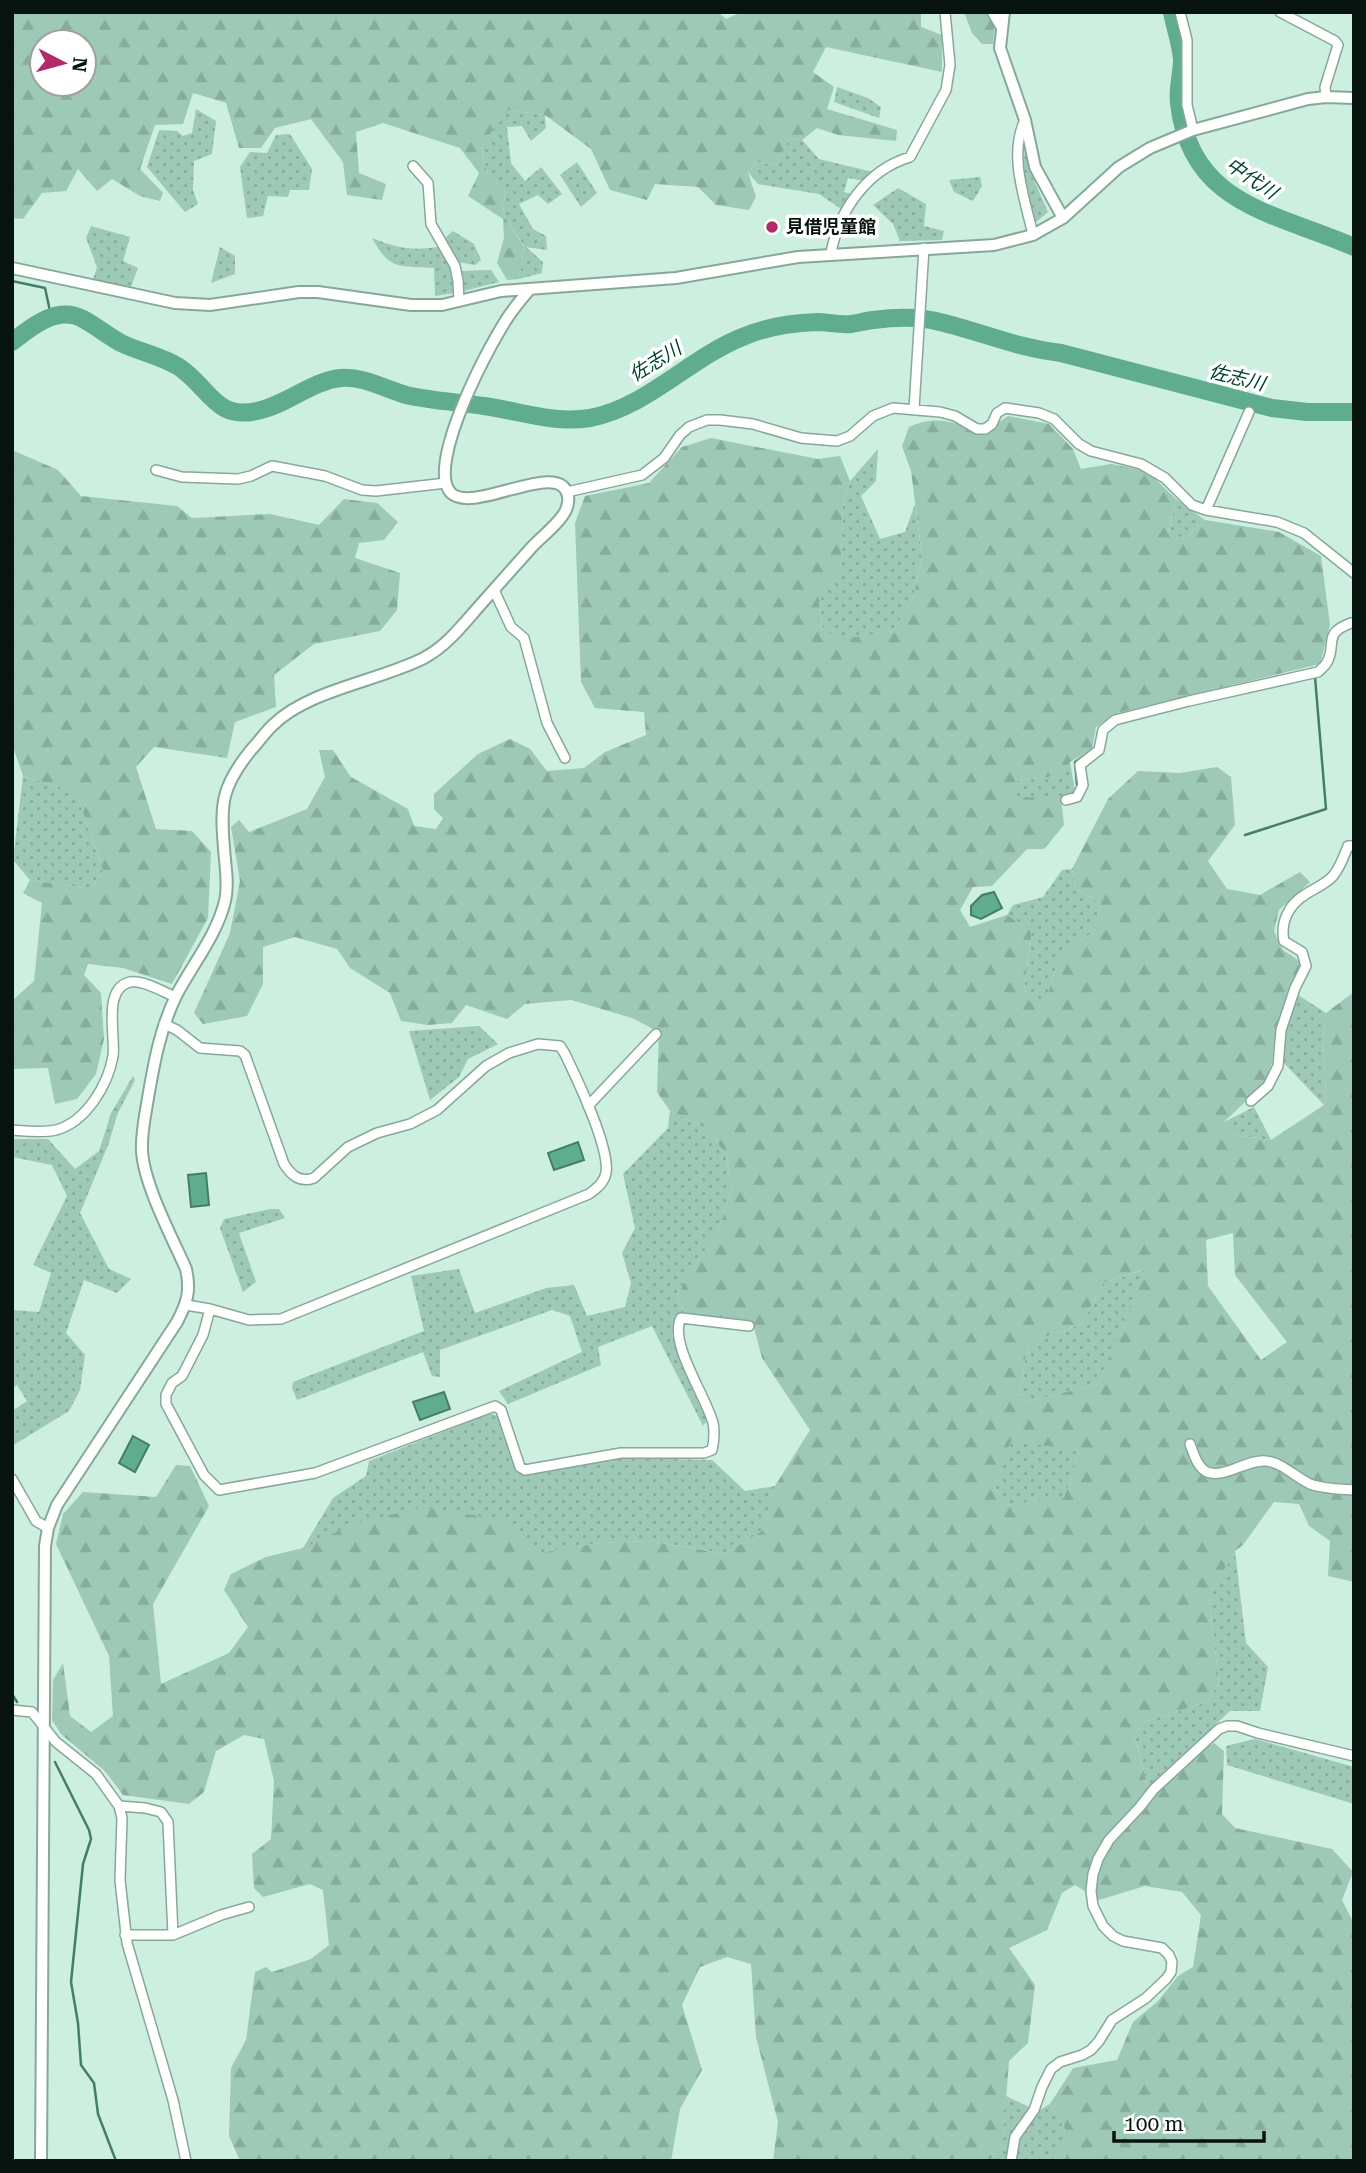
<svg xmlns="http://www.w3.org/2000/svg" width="1366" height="2173" font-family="'Roboto Serif','Noto Sans JP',serif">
  <defs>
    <pattern id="green-dots" width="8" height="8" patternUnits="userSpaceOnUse" patternTransform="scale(1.75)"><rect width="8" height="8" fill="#9dc9b6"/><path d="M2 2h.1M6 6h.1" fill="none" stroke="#86ac9b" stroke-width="1.8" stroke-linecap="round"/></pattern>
    <pattern id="forest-firs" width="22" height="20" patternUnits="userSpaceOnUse" patternTransform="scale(1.75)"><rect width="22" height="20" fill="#9dc9b6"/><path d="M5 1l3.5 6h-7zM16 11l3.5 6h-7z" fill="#86ac9b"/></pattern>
  </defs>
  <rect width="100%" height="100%" fill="#ccefe0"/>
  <path fill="url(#green-dots)" d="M837 87 868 98 881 107 879 118 834 102Z
    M196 109 216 121 212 154 194 161 193 190 198 204 185 212 147 167 159 130 177 131 183 136 192 133Z
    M508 110 545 115 546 128 531 141 522 126 507 127 511 163 525 181 541 167 562 194 548 204 538 195 519 204 533 229 546 236 547 250 526 247 543 262 542 273 519 279 524 246 503 214 505 192 487 173 481 145Z
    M290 134 312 169 309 190H290L288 197 268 196 263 216 247 218 240 167 250 152 267 153 276 135Z
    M790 138 802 140 819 159 873 172 865 181 848 178 844 192 852 194 841 209 819 194 758 184 748 172 758 162 776 165Z
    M1025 149 1029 169 1048 212 1035 223 1023 167Z
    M577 162 597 193 581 207 560 175Z
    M980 177 982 186 973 201 954 192 949 180Z
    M898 188 926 204 924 226 944 231 942 240 900 241 893 224 873 205Z
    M91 226 130 237 123 261 138 268 130 289 93 280 97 267 86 238Z
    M453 231 474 244 481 260 475 265 458 262 445 238Z
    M372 238C397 248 411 251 438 247L451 264 454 293 435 296 434 268C400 266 390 271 372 238Z
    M220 247 235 256V274L211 283Z
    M491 270 499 282 464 291 461 271Z
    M878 449 876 481 861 496 880 539 905 532 915 504 922 556 913 599 893 631 843 640 823 630 819 601 841 565 843 505 850 481Z
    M1176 499 1205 520 1184 539 1169 532Z
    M1070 762 1075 791 1061 798H1010L1016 781 1062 775Z
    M23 776 76 792 103 871 90 889 30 880 13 860Z
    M1072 869 1076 889 1101 903 1094 932 1068 948 1056 967 1045 1006 1030 1001 1024 991 1032 931 1007 915 1013 905 1043 897 1062 870Z
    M1298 995 1326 1013 1323 1038 1326 1095 1324 1105 1282 1061 1284 1033Z
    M479 1026 498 1044 468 1059 459 1077 430 1100 409 1031Z
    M133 1076 135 1080 117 1115 109 1143 80 1213 109 1269 131 1279 117 1293 84 1280 66 1333 85 1355 80 1390 69 1411 12 1446V1411L27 1401 17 1385 12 1388V1310L39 1312 51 1273 33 1265 67 1196 52 1165 12 1157V1139H48L75 1169 99 1151 111 1113Z
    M1254 1107 1271 1140 1234 1135 1224 1122Z
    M670 1111 708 1129 726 1155 732 1187 720 1226 677 1295 685 1313 672 1335 708 1419 703 1426 652 1326 598 1347 601 1365 508 1404 499 1391 582 1352 570 1316 552 1310 440 1350V1377L432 1376 423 1352 297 1400 292 1388 293 1382 424 1331 411 1276 459 1269 475 1313 546 1288 574 1285 587 1316 625 1307 631 1283 622 1253 635 1228 623 1174 668 1128Z
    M270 1209H279L285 1218 239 1233 256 1282 243 1292 220 1228 224 1219Z
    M1146 1269 1098 1384 1018 1404 1028 1343 1082 1324 1103 1283Z
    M490 1413 497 1416 520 1474 621 1458 712 1460 745 1491 775 1486 762 1532 725 1554 650 1541 597 1543 536 1555 498 1519 303 1548 333 1498 366 1476 369 1461Z
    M1011 1440 1080 1450 1064 1499 1006 1505 995 1487Z
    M1235 1551 1246 1643 1268 1667 1260 1711H1230L1148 1787 1134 1734 1147 1721 1207 1702 1219 1683 1209 1597Z
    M1255 1739 1354 1767V1804L1227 1765 1226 1746Z
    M1006 2096 1038 2111 1050 2104 1069 2135 1053 2161H990L1003 2138Z"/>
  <path fill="url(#forest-firs)" fill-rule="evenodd" d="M12 12H718L726 19 742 12H921V27L942 35V72L826 47 813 72 834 87 827 109 897 130 896 141 838 135 817 128 802 140 790 138 776 165 758 162 748 172 756 197 749 210 716 205 698 187 655 184 647 200 610 190 591 149 545 115 508 110 481 146 487 173 505 192 503 214 524 247 519 279 507 280 497 263 504 238 503 219 468 196 479 173 460 148 383 123 356 132 359 173 386 184 382 200 347 195 343 162 311 119 275 128 261 148H239L226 103 193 93 183 124 155 125 140 169 163 193 160 201 140 196 112 179 97 191 78 169 66 191 42 193 23 219 12 218ZM84 42V84H42V42Z
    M964 12H996L993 44H982L972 33Z
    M1008 416 1049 424 1073 449 1081 469 1111 464 1147 471 1176 499 1169 531 1184 539 1205 520 1279 532 1321 556 1330 625 1320 664 1117 713 1096 727 1092 749 1070 762 1063 775 1016 781 1011 797 1061 798 1064 825 1044 849H1027L992 886 973 887 960 910 970 927 1007 915 1032 931 1024 991 1030 1001 1045 1005 1056 967 1068 948 1094 932 1101 903 1076 889 1072 869 1108 799 1138 771 1180 773 1217 767 1231 777 1235 825 1208 861 1227 889 1260 895 1300 872 1310 882 1279 910 1274 931 1283 950 1301 962 1276 1027 1272 1063 1264 1084 1224 1122 1234 1135 1271 1140 1324 1105 1326 1094 1323 1038 1326 1013 1354 992V1582L1328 1576 1330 1541 1309 1526 1299 1504 1274 1502 1243 1545 1235 1551 1209 1597 1219 1683 1207 1702 1147 1721 1134 1734 1148 1787 1214 1743 1224 1751 1222 1814 1235 1828 1332 1849 1353 1872 1342 1900 1354 1924V2161H1053L1069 2135 1050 2104 1073 2068 1117 2060 1133 2022 1158 2001 1178 1976 1193 1967 1201 1915 1182 1892 1145 1886 1099 1900 1075 1885 1062 1893 1047 1930 1009 1948 1035 1985 1028 2043 1009 2061 1003 2139 990 2161H773L778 2122 756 2037 751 1964 727 1957 700 1967 682 2005 702 2070 680 2109 671 2161H240L229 2136 231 2068 246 2040 255 1972 266 1967 272 1972 311 1959 329 1945 323 1890 310 1884 263 1897 254 1888 252 1854 271 1839 274 1781 264 1739 244 1735 216 1751 204 1792 189 1804 123 1795 106 1772 61 1734 52 1720 53 1680 63 1663 70 1716 91 1732 113 1716 109 1656 56 1544 63 1514 83 1492 156 1497 176 1465 190 1466 209 1506 153 1604 161 1684 229 1653 248 1627 224 1590 231 1574 266 1557 303 1548 353 1524 422 1507 498 1519 536 1554 597 1543 650 1541 725 1554 762 1531 775 1486 810 1430 762 1358 753 1324 685 1313 677 1295 720 1226 732 1187 726 1155 708 1129 670 1111 657 1092 659 1032 632 1018 571 1000 525 1004 507 1019 466 1005 452 1023 428 1025 401 1021 390 993 350 968 337 949 295 937 263 947V984L247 1016 203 1024 194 1013 230 933 240 881 231 827 239 820 249 832 307 809 325 777 319 750H333L351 777 408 809 414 826 436 829 443 818 434 809V794L478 754 510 739 530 749 547 771 584 768 605 752 646 735 644 712 595 708 581 682 575 523 585 496 649 483 682 447 711 438 818 459 840 456 850 481 843 505 841 565 819 602 823 630 843 639 893 631 913 599 922 556 911 471 902 446 909 427C938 414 955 423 983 433ZM1233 1233 1235 1275 1287 1342 1261 1360 1208 1286 1206 1240ZM1145 1269 1098 1384 1018 1404 1028 1343 1082 1324 1103 1283ZM1011 1441 1080 1450 1064 1498 1006 1505 995 1487Z
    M12 450 58 470 81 496 177 506 192 518 270 514 319 525 344 499 377 503 398 522 384 540 359 543 355 558 400 573 397 610 380 631 314 644 274 675 276 707 235 722 227 758 154 747 136 767 156 829 192 831 211 852 208 918 172 984 123 968 88 964 84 975 101 993 104 1039 96 1074 77 1099 55 1104 48 1068 12 1069V1001L34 981 42 903 23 893 30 880 90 889 103 871 76 792 23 776 12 744Z"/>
  <path fill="#60ac8e" stroke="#457e68" stroke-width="2" d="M994 892 1002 908 981 919 971 915V906L982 895Z
    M578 1142 584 1160 554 1170 548 1153Z
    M206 1173 209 1205 191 1207 188 1175Z
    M444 1392 450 1409 420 1420 413 1402Z
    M133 1436 149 1445 135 1472 119 1463Z"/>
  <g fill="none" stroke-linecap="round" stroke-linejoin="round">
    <path stroke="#457e68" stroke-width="2.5" d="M12 281 45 288 50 311 53 316
      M1077 785 1075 762 1088 753
      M1245 835 1326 809 1315 677 1318 675
      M12 1694 17 1702
      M55 1762 89 1830 91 1839 83 1864 71 1982 78 2023 81 2065 94 2083 98 2114 116 2161"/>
    <path stroke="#60ac8e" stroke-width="18" d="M1172 12C1175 28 1181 44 1182 60 1182 74 1177 89 1179 103 1190 206 1277 213 1354 247
      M12 342C31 327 57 305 83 319 96 326 108 336 121 343 139 352 168 358 183 370 210 390 217 420 257 411 287 405 311 381 341 378 363 376 385 389 406 395 432 401 458 402 484 406 520 411 554 424 590 418 646 408 692 356 745 336 766 327 794 323 817 322 828 322 839 325 851 324 858 323 866 321 873 320 895 317 919 316 940 322 982 332 1017 348 1061 353L1272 408 1307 412H1354"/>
    <g stroke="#87a899" stroke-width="12">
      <path id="minor" d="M992 12 1001 27
        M1180 12 1187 40V105L1193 130
        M1280 12 1335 41 1338 45 1325 87 1326 97
        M1025 120C1008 155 1025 199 1033 235
        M413 166 428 183 431 224 455 266 458 281 459 301
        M831 253C839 210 867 170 910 157L946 90 950 65 945 12
        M914 409 924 248
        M156 470 182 477 238 479 251 476 272 466 325 476 362 490 376 491 446 483
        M567 492 642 475 664 458 680 435 689 427 707 420H720L753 424 801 438 837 441 850 436 873 416 893 408 940 412 955 416 977 429H985L992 424 997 413 1005 408 1039 413 1054 419 1079 444 1091 451 1141 464 1165 478 1192 505 1206 510 1277 522 1304 533 1354 573
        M1206 510 1249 412
        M494 590 511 627 524 638 547 723 565 758
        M1066 800 1077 797 1083 785 1080 765 1099 750 1103 730 1115 720 1189 701 1318 672C1321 669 1324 667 1326 664 1338 645 1321 634 1351 623
        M164 1024 177 1030 200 1048 240 1051 245 1055 284 1164C292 1176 300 1183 314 1178L348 1147 377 1133 410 1124 437 1110 486 1066 509 1053 538 1044 560 1046 565 1054C577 1079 610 1147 606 1173 604 1183 597 1188 589 1194L281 1319 249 1320 210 1309 186 1305
        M1251 1101 1268 1086 1278 1066 1281 1030 1295 988 1306 966 1302 952 1284 941C1280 922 1289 904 1306 894 1315 888 1326 884 1333 876 1340 868 1344 856 1348 846H1354
        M588 1106 656 1034
        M12 1130C26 1131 42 1133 56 1130 86 1122 108 1085 113 1056 116 1038 102 988 130 982 144 980 163 992 176 997
        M210 1309 203 1335 182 1376 172 1383 166 1395V1404L204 1475 219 1490 315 1473 495 1406 501 1410 520 1467 525 1470 621 1453H704L712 1450C714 1441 715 1432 713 1423 706 1396 668 1342 681 1318L749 1326
        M1190 1444C1194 1454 1197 1467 1207 1472 1224 1479 1247 1459 1266 1461 1283 1463 1295 1477 1310 1484 1323 1489 1340 1489 1354 1490
        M12 1479 36 1521 48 1528
        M12 1710 32 1712 56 1742 96 1774 119 1806 122 1818 120 1880 127 1943 173 2100 186 2161
        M119 1806 145 1808 161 1812 168 1822 173 1935
        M125 1935H173L221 1915 249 1907
        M1011 2161 1015 2137 1034 2110 1042 2087 1051 2069 1060 2062 1082 2055 1091 2050 1099 2041 1112 2020 1146 1998 1166 1979 1171 1972 1172 1962 1169 1955 1162 1948 1123 1941 1113 1936 1103 1926 1093 1906 1091 1891 1093 1874 1098 1859 1109 1840 1139 1808 1154 1789 1219 1729 1227 1726H1237L1258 1733 1354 1756"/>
    </g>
    <g stroke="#87a899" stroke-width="14">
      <path id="tertiary" d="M1004 12 1000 48 1025 120 1035 167 1063 218
        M12 268 175 303 210 305 299 292H318L411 305H442L501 291 676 278 798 257 994 245 1033 235 1063 218 1119 167 1150 148 1193 130 1308 99 1326 97 1354 98
        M41 2161 45 1546 48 1528 57 1505 177 1322C187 1303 191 1291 186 1269 172 1237 144 1185 142 1151 141 1134 145 1116 148 1098 154 1063 160 1029 176 996 192 965 217 935 225 901 229 884 225 865 224 848 220 803 222 786 251 750 259 742 265 732 273 725 308 690 379 681 424 658 448 645 464 623 482 603 498 585 514 567 531 548 541 537 555 527 563 515 567 510 569 502 568 496 561 457 474 515 451 493 424 466 493 336 513 310 518 303 524 296 530 289"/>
    </g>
    <use href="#minor" stroke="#fff" stroke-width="9"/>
    <use href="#tertiary" stroke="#fff" stroke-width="10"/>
  </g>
  <circle fill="#b32a69" stroke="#fff" stroke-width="2.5" cx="772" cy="227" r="7"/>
  <g text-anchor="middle" stroke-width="7" stroke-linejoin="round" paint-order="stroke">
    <g font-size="18" font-weight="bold" fill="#07130e" stroke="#fff" text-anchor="start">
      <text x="786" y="233">見借児童館</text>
    </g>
    <g font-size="19" font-style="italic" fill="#004430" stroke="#fff">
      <text transform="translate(1252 178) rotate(34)" y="7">中代川</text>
      <text transform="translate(655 361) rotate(-32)" y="7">佐志川</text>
      <text transform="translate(1237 377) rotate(14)" y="7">佐志川</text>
    </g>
  </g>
  <rect width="1366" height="2173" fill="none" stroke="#07130e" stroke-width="28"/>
  <g transform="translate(63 63) rotate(96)"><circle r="33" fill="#ffffff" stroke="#9ca19f" stroke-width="2"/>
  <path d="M0-5L12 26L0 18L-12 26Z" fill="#b32a69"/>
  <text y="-10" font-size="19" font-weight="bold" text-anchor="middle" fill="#07130e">N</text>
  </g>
  <path d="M1114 2131v10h150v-10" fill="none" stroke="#07130e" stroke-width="3.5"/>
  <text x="1124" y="2131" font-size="21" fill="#07130e" stroke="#ffffff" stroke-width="5" paint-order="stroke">100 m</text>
</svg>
